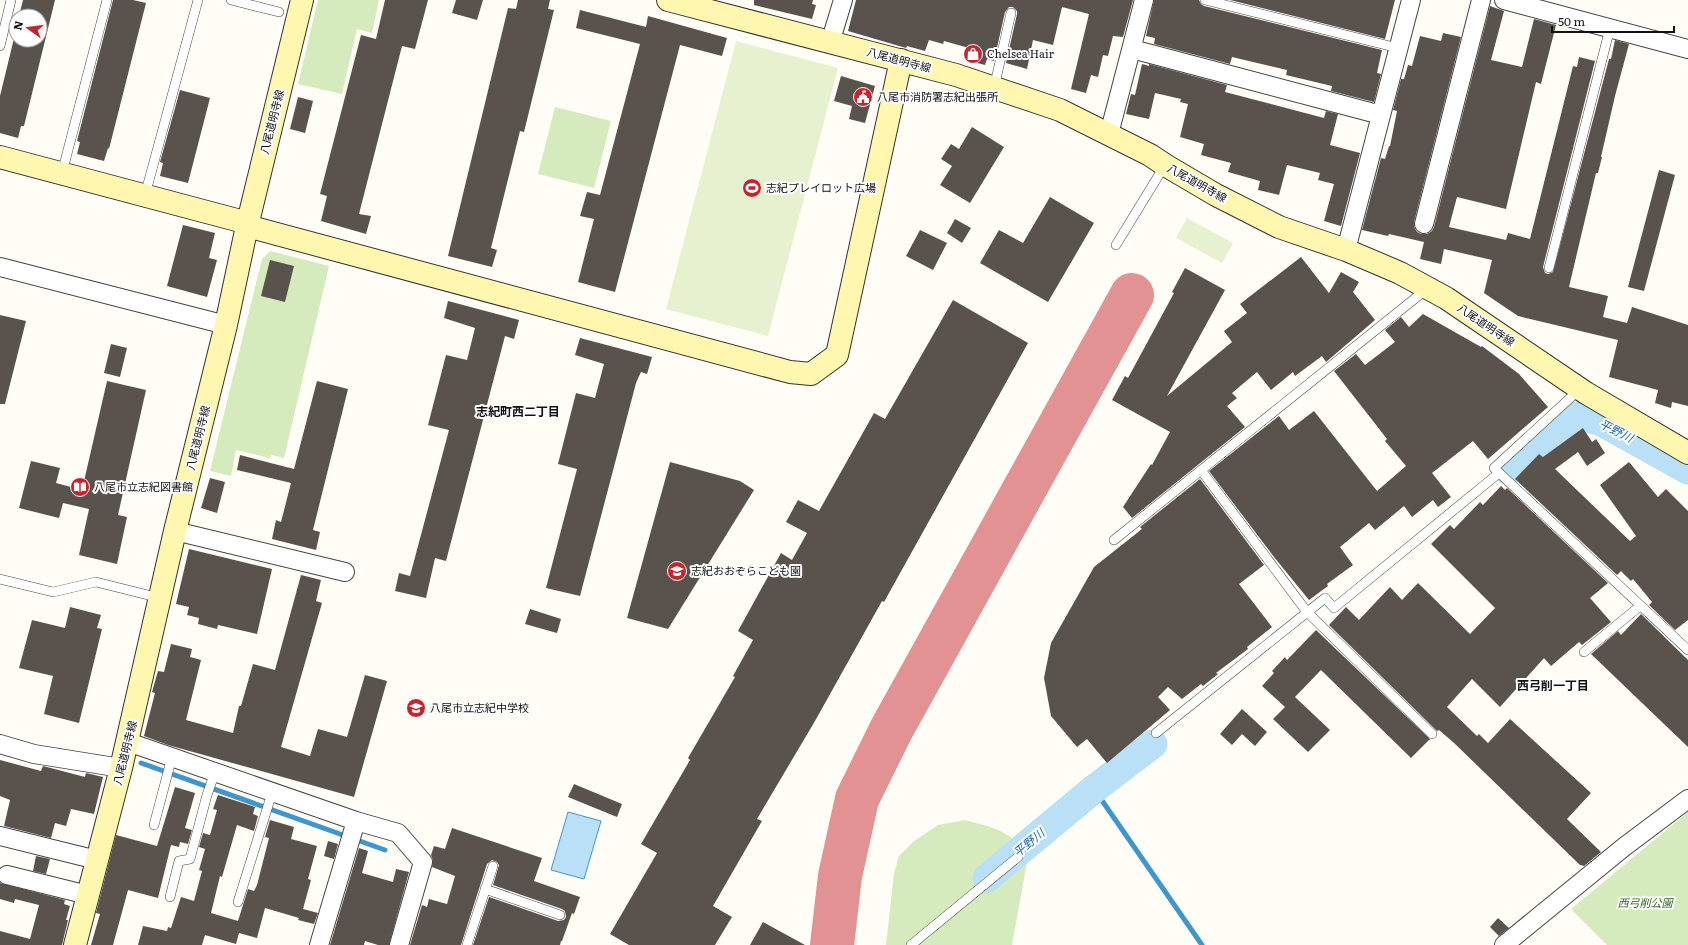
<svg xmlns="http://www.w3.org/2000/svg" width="1688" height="945" font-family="Literata,'Noto Sans JP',serif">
  <rect width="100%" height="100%" fill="#fffdf5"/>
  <path fill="#d5ebbd" d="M318 0H379L372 33 357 29 342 94 298 84Z
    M555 107 611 121 594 188 538 174Z
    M270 251 329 266 284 458 272 455 269 458 236 450 231 476 210 471 262 259Z
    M1688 812V945H1607L1571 909Z
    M965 820C991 827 1020 832 1027 862L1012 945H886L894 873 899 856 914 841 938 825Z"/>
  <path fill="#e6f2cf" d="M736 41 838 68 768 336 666 309Z
    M1187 218 1233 243 1222 263 1176 238Z"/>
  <path fill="#b9e0f7" stroke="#3f96cf" d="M568 812 601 821 584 879 551 870Z"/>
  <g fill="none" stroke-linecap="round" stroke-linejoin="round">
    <path stroke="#3f96cf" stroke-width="5" d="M141 763 385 850
      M1094 789 1202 945"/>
    <path stroke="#b9e0f7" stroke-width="29" d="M1508 470 1577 416 1600 421 1688 470
      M987 878 1094 789 1153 744"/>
    <path stroke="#e29292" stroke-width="44" d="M832 945 840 876 857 799 891 730 1132 295"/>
  </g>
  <path fill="#5a524d" d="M23 0H55L24 126H21L18 138 0 133V96L16 30V40H40V16H19Z
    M113 0H133L146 3 109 149 108 148 104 161 77 154 80 142 77 141Z
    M385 0H428L415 49 402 46 359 214 371 216 366 234 321 221 327 196 320 194 361 35 376 39Z
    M456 0H483L477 20 452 13Z
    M518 0H550L548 9 554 10 524 132 520 131 491 248 497 250 492 267 448 256 508 8 516 9Z
    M754 0H813L812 4 816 5 812 19 754 5Z
    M856 0H1133L1123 37 1113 36 1108 56 1103 55 1098 77 1091 75 1086 93 1071 89 1089 14 1062 7 1053 45 1033 40 1027 69 1006 63 1017 14V11L1013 7H1009L1005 12 994 61 987 59 985 65 966 60 969 48 944 41 943 44 929 40 925 51 907 46 906 48 848 31Z
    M1154 0H1199L1201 4 1204 6 1382 50 1377 73 1381 74 1374 102 1331 91 1332 86 1286 75 1287 70 1232 57 1230 64 1154 44 1155 38 1146 36Z
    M1230 0H1395L1385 39Z
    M1490 6 1504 11 1491 60 1522 67 1534 19 1556 25 1541 84 1536 82 1506 209 1457 197 1449 227 1506 240 1508 233 1530 239 1573 66 1577 67 1579 57 1595 61 1543 267 1545 273 1548 274 1553 272 1609 59H1611L1615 40 1629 44 1615 96 1601 157H1602L1598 173H1596L1569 287 1608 296 1603 317 1627 323 1632 307 1688 325V406L1672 402 1671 408 1655 403 1658 390 1609 377 1618 340 1518 316 1484 293 1492 260 1444 249 1441 264 1420 259 1424 242 1389 234 1388 236 1362 230 1381 158 1385 159 1389 146H1390L1397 111 1393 110 1401 79H1404L1408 65 1412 66 1420 36 1441 41 1443 33 1461 37 1414 222V227L1417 232 1421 234H1427L1432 231 1434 227Z
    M580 10 646 27 648 16 727 38 722 56 680 45 615 292 578 282 594 219 580 216 587 192 600 195 640 44 576 28Z
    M1142 64 1149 66V64L1227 85 1225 92 1324 118 1326 111 1338 114 1330 145 1360 153 1341 226 1324 221 1334 184 1318 180 1320 173 1287 165 1279 195 1258 190 1260 181 1228 172 1231 163 1201 155 1204 144 1180 137 1188 104 1180 102 1181 99 1155 93 1149 119 1126 114 1131 94 1135 95Z
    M841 76 875 86 865 123 849 119 852 106 834 101Z
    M180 90 210 98 188 183 160 176 163 163 160 162Z
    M298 97 313 101 305 133 290 129Z
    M972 127 1004 147 970 203 940 185 952 166 941 159 951 144 959 149Z
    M1659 170 1675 175 1644 291 1628 287Z
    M1050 197 1094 223 1048 302 980 263 999 230 1023 243Z
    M955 219 971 228 962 243 947 233Z
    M183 225 215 233 209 258 217 260 207 297 167 286Z
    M920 230 947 243 933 270 906 256Z
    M1301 257 1329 293 1341 272 1359 282 1353 292 1375 320 1326 362 1322 356 1295 376 1293 372 1271 390 1257 372 1232 393 1237 398 1227 406 1245 427 1132 518 1123 507 1151 464 1152 465 1170 432 1112 400 1125 376 1128 378 1174 293 1172 292 1185 268 1225 290 1167 396 1232 342 1224 331 1247 313 1240 304Z
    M270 260 294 266 285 302 261 296Z
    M953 300 1028 343 884 602 882 601 815 721 757 819 762 821 713 906 732 917 715 945H629L610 934 657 853 641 844 690 760 688 758 735 677 733 676 753 640 738 631 781 553 792 560 807 533 786 522 798 500 819 511 874 413 885 419Z
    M448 301 519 320 514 339 505 336 446 561 435 558 426 598 395 591 399 573 410 576 449 430 428 425 446 355 467 360 475 328 444 318Z
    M1423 314 1481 347 1482 346 1519 374 1548 407 1488 459 1473 441 1432 473 1451 497 1438 507 1433 500 1412 517 1404 506 1375 530 1369 523 1340 547 1353 565 1327 584 1328 586 1309 600 1274 557 1209 471 1279 416 1289 430 1314 411 1377 491 1406 466 1385 441 1387 439 1334 371 1356 354 1365 365 1395 342 1385 330 1401 317 1409 327Z
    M0 315 26 321 5 404H0Z
    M580 338 652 357 647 374 641 372 636 383 580 596 546 588 577 469 558 464 576 393 595 398 604 364 575 355Z
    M111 344 127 348 120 377 104 373Z
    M107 381 146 390 118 515 127 517 117 564 79 555 89 509 63 503 59 518 19 508 31 461 60 468 56 483 82 490Z
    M317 381 348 389 313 530 320 532 316 550 272 539 276 520 281 522 291 483 237 470 240 455 294 469Z
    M1583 428 1592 442 1596 439 1605 453 1587 466 1578 452 1555 469 1630 541 1636 536 1600 485 1629 462 1658 497 1666 489 1688 511V620L1675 630 1649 605 1652 602 1633 579 1631 581 1621 571 1617 575 1515 479 1539 454 1543 457Z
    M670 462 740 481 754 490 668 629 627 618Z
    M210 478 225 482 217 513 201 508Z
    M1200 479 1264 565 1239 584 1272 627 1247 647 1248 649 1216 673 1218 674 1203 686 1201 684 1182 699 1168 687 1158 697 1170 710 1107 763 1087 739 1077 747 1051 716 1044 678 1051 643 1094 567 1142 529 1140 527Z
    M1501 486 1505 490 1507 488 1608 583 1590 598 1611 622 1582 645 1579 642 1551 666 1544 658 1500 707 1472 679 1447 707 1477 736 1479 734 1488 743 1510 719 1591 793 1567 819 1601 852 1584 866 1580 865 1453 742 1439 730 1437 731 1329 625 1346 607 1359 620 1390 587 1402 600 1418 583 1470 634 1495 608 1431 544 1450 525 1454 529 1480 502 1483 505Z
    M189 549 272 569 257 634 218 625 217 629 198 624 199 618 187 615 189 607 176 604Z
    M301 575 321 580 316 601 322 603 281 747 310 756 318 729 347 737 365 675 387 681 354 797 168 745 144 736 155 693 152 692 158 671 164 672 171 644 192 649 190 657 201 660 186 720 233 733 239 706H241L253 664 275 670Z
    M70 607 101 615 97 628 102 629 79 723 44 714 53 676 19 668 32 620 65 628Z
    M530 609 561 619 557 633 525 624Z
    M1641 614 1688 660V747L1591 654 1618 631 1621 635Z
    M1316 630 1430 739 1411 758 1321 670 1295 697 1330 730 1308 752 1273 719 1285 707 1262 686 1274 673 1272 671 1285 657 1287 660Z
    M1242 709 1267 732 1255 746 1242 734 1232 745 1220 734Z
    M0 760 41 771 43 766 85 777 86 773 103 777 94 814 71 809 66 826 55 823 51 838 4 826 10 800 0 796Z
    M574 784 622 804 617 817 568 797Z
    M175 787 195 793 185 828 192 830 188 844 180 842 179 847 171 845 158 898 128 890 113 945H91L100 914 96 913 116 835 157 846Z
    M218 795 255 807 253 814 258 816 254 831 237 825 222 877 220 876 211 913 238 921 248 889 254 891 257 885 269 838 265 837 270 820 294 827 291 839 317 846 308 879 311 880 303 909 318 913 314 924 298 920 299 918 265 908 257 938 239 933 236 944 205 935 202 945H138L143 926 167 931 168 927 171 928 181 897 194 901 202 871 199 870 205 849 199 847 203 833 210 835 217 810 213 809Z
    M452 828 542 858 534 881 580 897 574 914 572 913 562 941H561L560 945H473L489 897 558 921 564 920 566 917 565 911 562 909 493 885 499 865 497 862 492 860 487 864 461 945H410L422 905 427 907 429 899 447 904 455 876 432 867 433 860 431 855 434 846 445 849Z
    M328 841 338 844 334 859 324 856Z
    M359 848 368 851 362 873 393 882 396 869 409 872 389 945H378L365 941 364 945H330Z
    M36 856 50 859 46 874 33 871Z
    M0 883 65 900 64 904 70 906 66 920H68L62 945H0V931L30 939 39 905 15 899 14 903 0 899Z
    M1498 918 1509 928 1499 936 1490 927Z
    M763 922 805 945H750Z"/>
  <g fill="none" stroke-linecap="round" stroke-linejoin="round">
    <g stroke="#444" stroke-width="10">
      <path id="lane" d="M231 0 279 12
        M1205 0 1398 48
        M0 46 11 0
        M994 88 1011 13
        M62 173 107 0
        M145 195 198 0
        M1116 245 1165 165
        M1549 268 1610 28
        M1580 389 1494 468 1688 650
        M1201 470 1307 612 1432 734
        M1114 540 1428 288
        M0 579 53 592 96 582 160 598
        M1584 652 1640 606
        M1156 733 1325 598 1334 608 1499 473
        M154 825 172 757
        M485 889 560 915
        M170 897 179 861 190 859 207 795 215 772
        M238 902 272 793
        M467 945 493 866
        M911 945 1018 857"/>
    </g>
    <g stroke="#444" stroke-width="20">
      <path id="street" d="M1504 0 1688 49
        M830 43 843 0
        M1132 49 1381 115
        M1109 134 1144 0
        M1424 224 1481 0
        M1346 250 1411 0
        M0 267 226 325
        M175 531 345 572
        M128 742 356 821 398 833 423 862 399 945
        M0 744 34 754 121 768
        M0 836 97 860
        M7 875 88 895
        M319 945 356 821
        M1504 945 1624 847 1688 799"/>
    </g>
    <g stroke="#333" stroke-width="24">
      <path id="secondary" d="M668 0 956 75 1060 110 1150 155 1165 165 1216 195 1279 227 1346 250 1400 273 1446 298 1586 393 1688 453
        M0 157 248 223
        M247 226 790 372 811 374 837 355 901 60
        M75 945 121 768 175 531 226 325 247 226 302 0"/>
    </g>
    <use href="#lane" stroke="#fff" stroke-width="9"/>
    <use href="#street" stroke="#fff" stroke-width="18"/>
    <use href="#secondary" stroke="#fff6b0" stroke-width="22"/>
  </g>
  <defs>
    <g id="shop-disc" transform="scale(1)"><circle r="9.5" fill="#c4262e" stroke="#fff"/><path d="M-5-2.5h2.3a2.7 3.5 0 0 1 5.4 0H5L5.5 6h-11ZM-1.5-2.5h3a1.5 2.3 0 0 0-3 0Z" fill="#fff"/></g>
    <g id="civic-disc" transform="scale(1)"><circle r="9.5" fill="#c4262e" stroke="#fff"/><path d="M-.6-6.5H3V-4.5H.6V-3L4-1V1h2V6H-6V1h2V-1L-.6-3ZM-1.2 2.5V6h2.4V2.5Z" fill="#fff"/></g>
    <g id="stadium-disc" transform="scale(1)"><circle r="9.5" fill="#c4262e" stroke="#fff"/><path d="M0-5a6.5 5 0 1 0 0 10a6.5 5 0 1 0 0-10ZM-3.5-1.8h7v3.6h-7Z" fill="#fff"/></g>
    <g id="library-disc" transform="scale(1)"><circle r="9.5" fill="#c4262e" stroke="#fff"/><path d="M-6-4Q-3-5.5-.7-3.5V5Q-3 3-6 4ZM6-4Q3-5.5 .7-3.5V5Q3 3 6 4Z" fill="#fff"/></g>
    <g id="school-disc" transform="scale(1)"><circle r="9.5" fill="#c4262e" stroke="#fff"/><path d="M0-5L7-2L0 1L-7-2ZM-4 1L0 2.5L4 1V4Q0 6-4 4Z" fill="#fff"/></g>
  </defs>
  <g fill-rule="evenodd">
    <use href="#shop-disc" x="973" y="54"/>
    <use href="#civic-disc" x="863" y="97"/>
    <use href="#stadium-disc" x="752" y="188"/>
    <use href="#library-disc" x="80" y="487"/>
    <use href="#school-disc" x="677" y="571"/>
    <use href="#school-disc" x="416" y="708"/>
  </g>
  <g text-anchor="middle" stroke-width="4" stroke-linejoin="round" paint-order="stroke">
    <g font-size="11" fill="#111" stroke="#fff" text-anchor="start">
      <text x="987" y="58">Chelsea Hair</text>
      <text x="877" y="101">八尾市消防署志紀出張所</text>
      <text x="766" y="192">志紀プレイロット広場</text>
      <text x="94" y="491">八尾市立志紀図書館</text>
      <text x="691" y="575">志紀おおぞらこども園</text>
      <text x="430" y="712">八尾市立志紀中学校</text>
    </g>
    <g font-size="11" fill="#111" stroke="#fff">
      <text transform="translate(899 60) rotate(15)" y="4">八尾道明寺線</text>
      <text transform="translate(272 122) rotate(-76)" y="4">八尾道明寺線</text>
      <text transform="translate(1197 183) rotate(29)" y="4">八尾道明寺線</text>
      <text transform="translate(1486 325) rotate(34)" y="4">八尾道明寺線</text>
      <text transform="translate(198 438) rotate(-76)" y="4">八尾道明寺線</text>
      <text transform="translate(125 753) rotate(-76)" y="4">八尾道明寺線</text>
    </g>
    <g font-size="11" font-style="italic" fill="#2f6b1f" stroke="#fff">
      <text x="1645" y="907">西弓削公園</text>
    </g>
    <g font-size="12" font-weight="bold" fill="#111" stroke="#fff">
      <text x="518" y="416">志紀町西二丁目</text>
      <text x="1553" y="690">西弓削一丁目</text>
    </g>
    <g font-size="12" font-style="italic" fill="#1768a6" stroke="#fff">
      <text transform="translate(1616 431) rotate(27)" y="4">平野川</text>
      <text transform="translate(1029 843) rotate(-40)" y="4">平野川</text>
    </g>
  </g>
  <g transform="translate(28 28) rotate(284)"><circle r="19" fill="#ffffff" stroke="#a0a0a0"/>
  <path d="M0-3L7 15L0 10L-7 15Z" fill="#c4262e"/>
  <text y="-6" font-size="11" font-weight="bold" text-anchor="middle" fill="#111111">N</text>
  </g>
  <path d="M1552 26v6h122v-6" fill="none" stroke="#111111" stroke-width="2"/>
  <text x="1558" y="26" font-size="12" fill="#111111" stroke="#ffffff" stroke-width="3" paint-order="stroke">50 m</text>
</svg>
